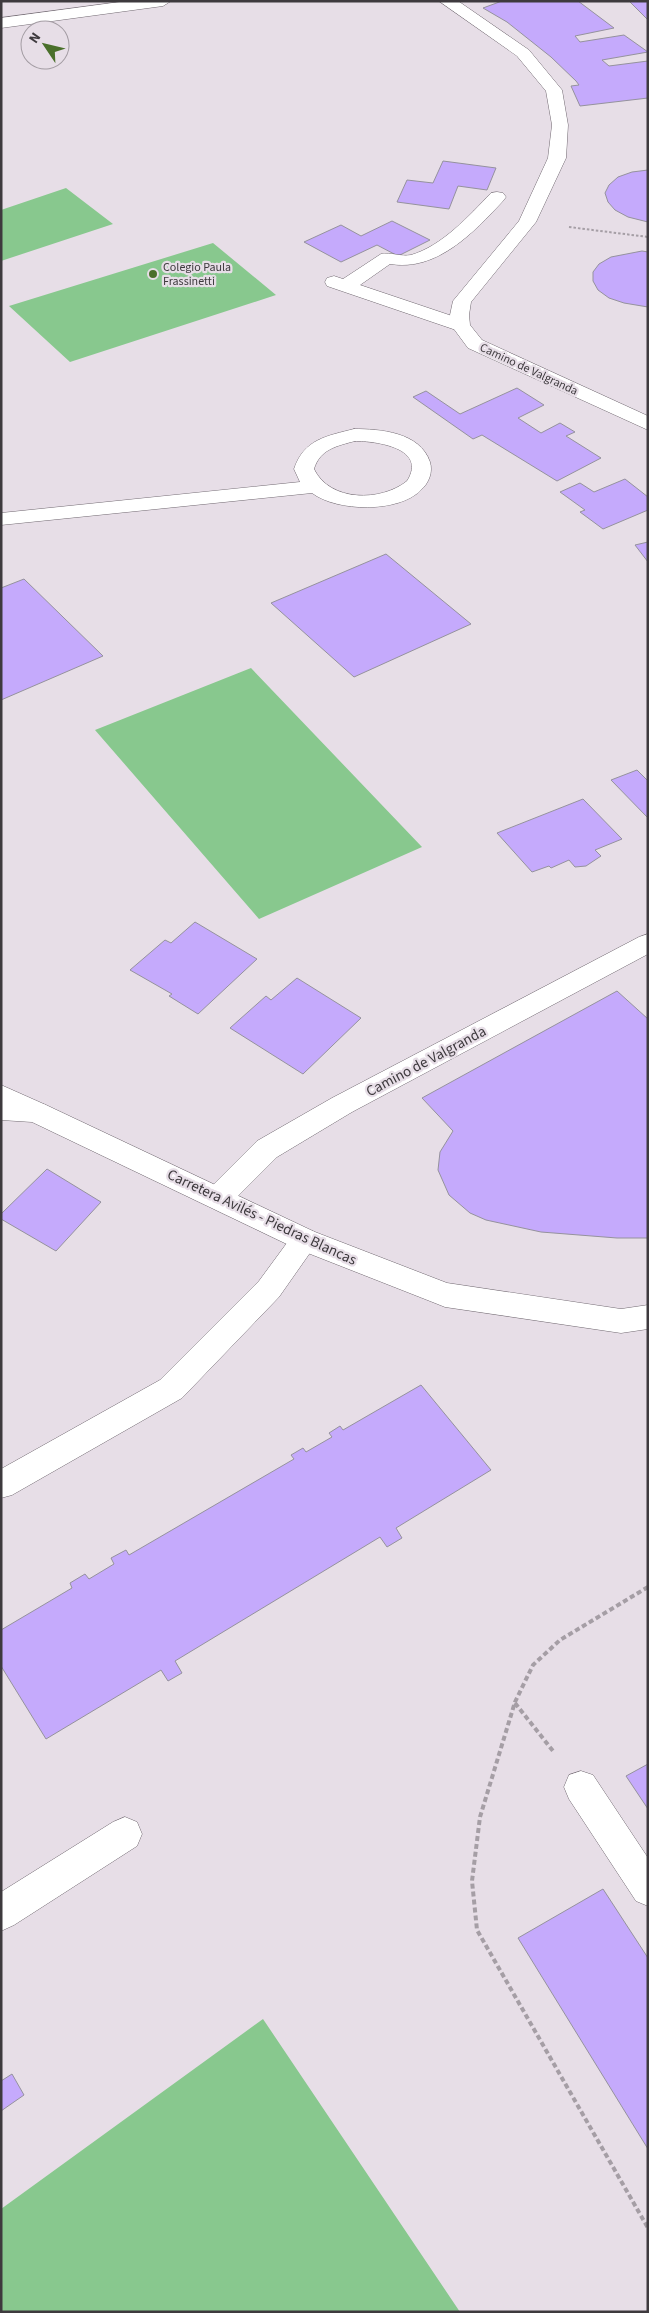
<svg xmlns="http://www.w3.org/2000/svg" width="649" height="2313" font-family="'Source Sans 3',sans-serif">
  <rect width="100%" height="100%" fill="#e7dee7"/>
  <path fill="#88c88e" d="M66 188 113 224 1 261V210Z
    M213 243 276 295 70 362 9 306Z
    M251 668 422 847 259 919 95 730Z
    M263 2019 460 2312H1V2209Z"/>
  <path fill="#c5aafc" stroke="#95929d" d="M502 1H578L614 28 575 36 580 42 624 35 648 52 602 60 609 66 648 61V98L580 106 571 86 579 85 576 81 551 57 507 22 483 8Z
    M629 1H648V20Z
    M443 161 496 168 487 190 458 186 449 209 397 202 407 180 433 183Z
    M648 170V222L628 217 615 210 608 202 605 193 609 185 618 177 632 172Z
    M392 221 430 240 398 256 377 245 341 262 304 242 341 225 361 236Z
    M642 251 648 252V307L624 303 609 298 598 290 593 281V272L599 264 611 257Z
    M517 388 544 405 518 418 541 433 560 423 575 432 566 436 601 458 557 481 482 435 473 439 413 397 426 391 460 414Z
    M625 479 648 497V510L603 529 580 512 585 510 560 492 580 483 594 492Z
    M648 542V562L635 545Z
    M386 554 471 624 354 677 271 603Z
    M24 579 103 656 1 700V588Z
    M637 770 648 781V818L611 780Z
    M583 799 622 839 595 850 601 856 586 866 575 867 569 860 551 868 549 866 532 872 497 833Z
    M195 922 257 959 198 1014 169 996 172 994 130 970 165 940 171 943Z
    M297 978 361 1018 303 1074 230 1028 266 996 271 1000Z
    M617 991 648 1019V1238H617L541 1232 486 1220 470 1213 449 1195 438 1170 440 1152 453 1131 422 1098Z
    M47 1169 101 1202 56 1251 1 1219V1214Z
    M421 1385 491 1470 396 1528 402 1538 387 1547 380 1537 175 1661 182 1673 168 1681 161 1670 46 1739 1 1666V1630L72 1588 70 1583 85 1574 89 1579 114 1564 111 1558 126 1550 129 1555 294 1459 291 1455 303 1448 306 1452 332 1437 329 1433 340 1426 343 1430Z
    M648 1764V1809L626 1776Z
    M603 1889 648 1958V2149L518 1938Z
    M12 2074 24 2095 1 2111V2081Z"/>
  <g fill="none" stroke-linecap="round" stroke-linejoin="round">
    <g stroke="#716971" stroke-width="1">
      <path id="pedestrian" d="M497 192 503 193 506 197 503 201C474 232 437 272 390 264L360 285 467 321 469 325 467 329 460 331 453 329 327 286 325 282 327 278 334 276 343 279 381 254C391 252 401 257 411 255 442 246 469 216 491 193Z"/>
    </g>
    <g stroke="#716971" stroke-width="1">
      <path id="minor" d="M127 1H171L163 6 1 28V18Z
        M439 1H458L529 50 562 90 568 125 566 158 536 222 471 302 469 315 470 325 482 340 648 416V430L468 348 451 325 450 315 453 301 519 221 548 158 552 125 546 91 517 56Z
        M354 429C380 429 420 432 430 462 433 472 429 483 421 490 399 513 337 512 312 493L1 525V513L300 482 294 469C304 439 327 436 354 429ZM355 441C376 441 428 448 407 481 381 502 330 502 314 469 320 449 337 446 355 441Z
        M648 934V954L352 1112 277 1157 228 1206 218 1209 208 1206 204 1198 208 1190 257 1141 332 1098 639 937Z
        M1 1085 46 1105 50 1112 46 1119 36 1122 1 1107Z
        M305 1229 315 1232 319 1240 279 1297 182 1398 12 1495 1 1498V1469L160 1380 259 1281 295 1232Z
        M581 1771 593 1775 648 1858V1906L636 1901 569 1799 564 1787 569 1775Z
        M125 1817 137 1822 142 1834 137 1846 14 1925 1 1931V1892L113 1822Z"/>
    </g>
    <g stroke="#716971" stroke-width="1">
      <path id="tertiary" d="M1 1100 36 1102 46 1105 315 1232 447 1283 621 1309 648 1305V1329L621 1333 445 1307 435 1303 295 1248 32 1122 1 1120Z"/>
    </g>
    <path stroke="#a59ea5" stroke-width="2" stroke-dasharray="2.5 2" stroke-linecap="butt" d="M569 227 648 237"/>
    <path stroke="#a59ea5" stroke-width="4" stroke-dasharray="5 3" stroke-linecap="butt" d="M648 1587 560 1640 533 1665 515 1702 480 1817 472 1881 477 1930 648 2228
      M515 1703 553 1751"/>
    <use href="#pedestrian" fill="#fff" fill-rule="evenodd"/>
    <use href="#minor" fill="#fff" fill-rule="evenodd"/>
    <use href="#tertiary" fill="#fff" fill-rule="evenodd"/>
  </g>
  <circle fill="#4a702b" stroke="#e7dee7" stroke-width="2" cx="153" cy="274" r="5"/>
  <g text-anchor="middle" stroke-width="4.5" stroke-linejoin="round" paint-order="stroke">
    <g font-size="12" fill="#3e3a3e" stroke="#e7dee7" text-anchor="start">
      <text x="163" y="271">Colegio Paula<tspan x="163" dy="14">Frassinetti</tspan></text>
    </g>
    <g font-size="12" fill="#3e3a3e" stroke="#e7dee7">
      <text transform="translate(529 369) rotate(25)" y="4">Camino de Valgranda</text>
    </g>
    <g font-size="15" fill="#3e3a3e" stroke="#e7dee7">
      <text transform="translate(426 1061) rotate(-28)" y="5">Camino de Valgranda</text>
      <text transform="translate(262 1217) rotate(25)" y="5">Carretera Avilés - Piedras Blancas</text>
    </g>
  </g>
  <rect width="649" height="2313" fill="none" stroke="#3e3a3e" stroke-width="5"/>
  <g transform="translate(45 45) rotate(305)"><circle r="24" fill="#e7dee7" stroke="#a39ca3"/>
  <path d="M0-4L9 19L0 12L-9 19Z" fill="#4a702b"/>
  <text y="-8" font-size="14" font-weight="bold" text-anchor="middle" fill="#3e3a3e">N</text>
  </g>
</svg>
